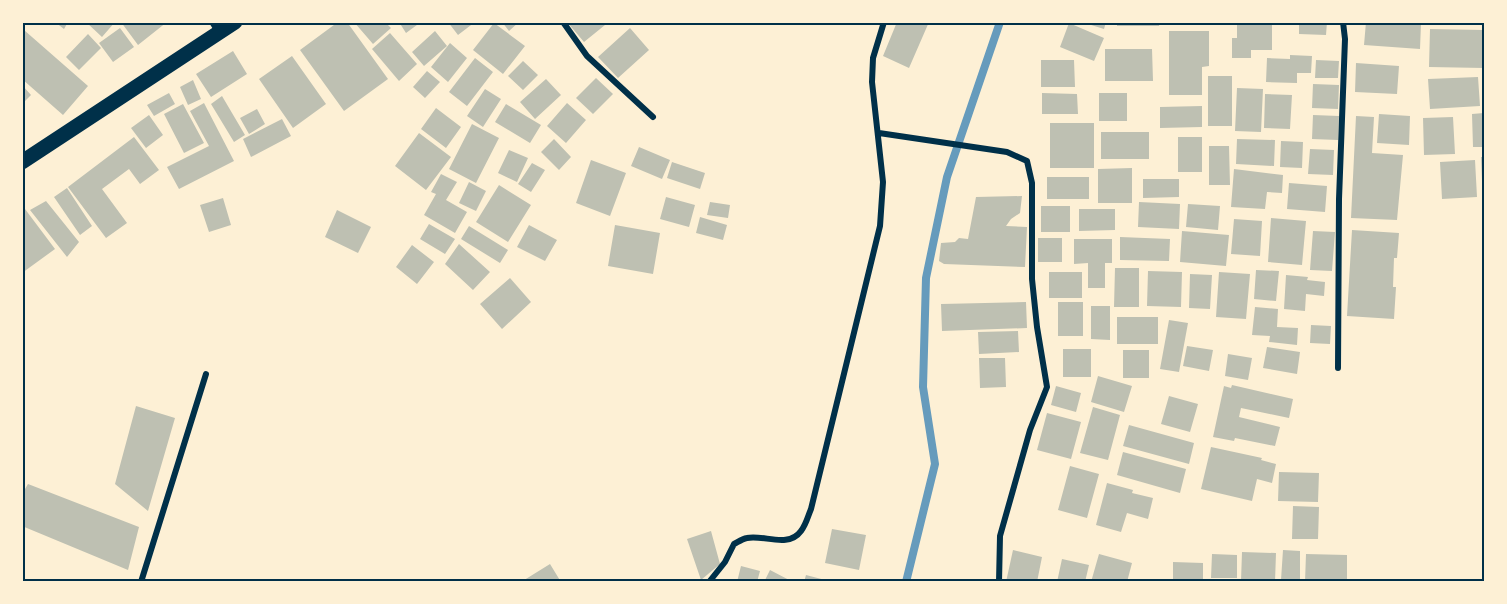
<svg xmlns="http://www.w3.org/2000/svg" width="1507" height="604" font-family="'Work Sans',sans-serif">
  <rect width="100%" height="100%" fill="#fdf0d5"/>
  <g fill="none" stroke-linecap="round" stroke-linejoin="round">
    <path stroke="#669bbc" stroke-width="8" d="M906 582 935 464 923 387 926 278 947 177 1000 22"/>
  </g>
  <path fill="#bec0b2" d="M55 22H68L64 29Z
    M86 22H115L102 37Z
    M121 22H167L138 45Z
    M338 22H347L388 79 344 111 300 50Z
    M354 22H385L391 28 373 44Z
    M399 22H421L406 33Z
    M448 22H475L458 35Z
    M502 22H519L509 31Z
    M567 22H603L605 25 584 42Z
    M897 22H929L909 68 883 56Z
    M1089 22H1106L1104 29 1088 24Z
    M1117 22H1160L1159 26H1117Z
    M1237 22H1272V50H1251V58H1232V38H1237Z
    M1299 22H1327L1326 35 1299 34Z
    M1366 22 1421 23 1420 49 1364 45Z
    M494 23 525 46 503 74 473 50Z
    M1069 23 1104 38 1094 61 1060 47Z
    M120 28 134 47 113 62 99 43Z
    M630 28 649 50 618 78 598 57Z
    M1430 29 1484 30V68L1429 67Z
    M24 30 88 86 63 115 22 79V32Z
    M435 31 447 46 424 66 412 52Z
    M1169 31H1209V66L1202 67V95H1169Z
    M390 33 417 64 399 81 372 49Z
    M88 34 101 48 79 70 66 57Z
    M450 43 467 58 448 82 431 67Z
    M1105 49H1152L1153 81H1105Z
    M233 51 247 74 211 97 196 74Z
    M1290 55 1312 56 1311 73H1297V83L1266 82 1267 58 1290 59Z
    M292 56 326 104 293 128 259 79Z
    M475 58 493 72 467 106 449 92Z
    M1041 60H1074L1075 87H1041Z
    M1316 60 1339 61 1338 78H1315Z
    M523 61 538 75 523 90 508 76Z
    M1356 63 1399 66 1397 94 1355 92Z
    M427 71 440 82 425 98 413 87Z
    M1208 76H1232V126H1208Z
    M1478 77 1480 106 1430 109 1428 79Z
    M596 78 613 94 593 114 576 98Z
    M546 79 561 95 535 119 520 102Z
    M193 80 201 99 188 105 180 87Z
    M1313 84 1339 85 1338 109 1312 108Z
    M22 85 31 95 22 104Z
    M1237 88 1263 89 1261 132 1235 131Z
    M485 89 501 99 483 127 467 116Z
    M169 93 175 104 154 116 147 105Z
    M1042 93 1077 94 1078 114H1042Z
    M1099 93H1127V121H1099Z
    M1265 94 1292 95 1290 129 1264 128Z
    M222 96 245 135 234 142 211 104Z
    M204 103 234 161 179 189 167 167 209 146 190 111Z
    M567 103 586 120 566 143 547 126Z
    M183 104 204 143 184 153 164 114Z
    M506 104 541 125 530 143 495 122Z
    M1202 106V127L1160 128V107Z
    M436 108 461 127 446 148 421 129Z
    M257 109 265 124 249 134 240 118Z
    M1484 113V147H1473L1472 114Z
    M1379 114 1410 116 1409 145 1377 143Z
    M149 115 163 135 146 148 131 128Z
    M1313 115 1339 116 1338 140 1312 139Z
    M1356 116 1374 117 1372 153 1403 155 1397 220 1351 218Z
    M1453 117 1455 154 1424 155 1423 118Z
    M282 119 291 136 251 157 243 139Z
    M1050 123H1094V168H1050Z
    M472 124 499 138 476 183 449 169Z
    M1101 132H1149V159H1101Z
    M419 133 451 157 426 190 395 166Z
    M134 137 159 170 140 184 129 169 102 189 127 223 106 238 68 187Z
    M1178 137H1202V172H1178Z
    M554 139 571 157 559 170 541 152Z
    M1237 139 1275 140 1274 166 1236 164Z
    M1281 141 1303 142 1302 168 1280 167Z
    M1209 146H1229L1230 185H1209Z
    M639 147 670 160 662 179 631 166Z
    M1310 149 1334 150 1333 175 1308 174Z
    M509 150 528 158 517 182 498 173Z
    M1481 157H1484V181H1482Z
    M591 160 626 173 610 216 576 203Z
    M1475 160 1477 197 1442 199 1440 162Z
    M672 162 705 173 700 189 667 178Z
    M532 163 545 170 531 192 518 184Z
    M1132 168V203H1098V169Z
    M1234 169 1283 175 1282 193 1267 192 1265 209 1231 207Z
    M441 174 457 182 446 200 467 212 455 233 424 215 436 194 431 192Z
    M1047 177H1089V199H1047Z
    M1143 179H1179V197L1143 198Z
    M469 182 486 191 476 211 459 203Z
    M1289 183 1327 186 1325 212 1287 209Z
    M499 185 531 205 508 242 476 222Z
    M67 188 92 226 80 235 54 197Z
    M1022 196 1020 213 1011 219 1006 226 1027 227 1025 267 944 264 939 261 941 243 955 242 959 238 968 239 976 197Z
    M666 197 695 205 689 227 660 219Z
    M223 198 231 225 209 232 200 205Z
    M46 201 79 242 67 257 30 210Z
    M710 202 730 205 728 218 707 215Z
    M1139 202 1180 204 1179 229 1138 227Z
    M1188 204 1220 206 1218 230 1186 227Z
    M1041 206H1070V232H1041Z
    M25 209 55 249 22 273V211Z
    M1079 209H1115V230L1079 231Z
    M337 210 371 227 358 253 325 237Z
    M700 217 727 225 723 240 696 233Z
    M1271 218 1306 221 1302 265 1268 262Z
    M1234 219 1262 221 1260 256 1231 254Z
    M429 224 455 239 445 254 420 239Z
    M529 225 557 240 545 261 517 247Z
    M615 225 660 233 653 274 608 266Z
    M469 226 508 250 500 263 461 239Z
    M1352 230 1399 233 1397 258H1394L1393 287H1396L1394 319 1347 316Z
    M1182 231 1229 235 1226 266 1180 262Z
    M1313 231 1335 232 1332 271 1310 270Z
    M1120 237 1170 239 1169 261 1120 260Z
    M1038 238H1062V262H1038Z
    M1074 239H1112V263H1105V288H1088V263L1074 264Z
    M459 244 490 272 473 290 445 264Z
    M412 245 434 262 417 284 396 267Z
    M1115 268H1139V307H1114Z
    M1256 270 1279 271 1276 301 1254 299Z
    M1148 271 1182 272 1181 307 1147 306Z
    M1049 272H1082V298H1049Z
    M1219 272 1250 274 1246 319 1216 317Z
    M1190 274 1212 275 1210 309 1189 308Z
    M1286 275 1308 277 1307 280 1325 282 1324 296 1306 294 1305 311 1284 309Z
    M510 278 531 302 502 329 480 304Z
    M1026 302 1027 328 942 331 941 304Z
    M1058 302H1083V336H1058Z
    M1091 306H1110V340L1091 339Z
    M1255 307 1278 309 1277 327 1298 328 1297 345 1269 342 1270 336 1252 335Z
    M1117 317H1158V344H1117Z
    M1169 320 1188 323 1179 372 1160 369Z
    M1311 325 1331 326 1330 344 1310 343Z
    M1018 331 1019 352 979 354 978 332Z
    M1187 346 1213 350 1209 371 1183 366Z
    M1267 347 1300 352 1297 374 1263 368Z
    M1063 349H1091V377H1063Z
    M1123 350H1149V378H1123Z
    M1228 354 1252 358 1248 380 1225 376Z
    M979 358H1005L1006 387 980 388Z
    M1098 376 1132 386 1124 412 1091 402Z
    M1232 385 1293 399 1289 418 1241 408 1239 417 1280 427 1275 446 1235 438 1234 441 1213 437 1224 386 1231 388Z
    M1056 386 1081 393 1076 412 1051 405Z
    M1169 396 1198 404 1190 432 1161 424Z
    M136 406 175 418 148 511 115 484Z
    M1093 407 1120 415 1108 460 1080 453Z
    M1047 413 1081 422 1071 459 1037 450Z
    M1129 425 1194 443 1189 464 1123 446Z
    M1211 447 1262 458 1261 460 1276 464 1272 483 1257 479 1252 501 1201 489Z
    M1123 452 1186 469 1180 493 1117 475Z
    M1070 466 1099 474 1087 518 1058 510Z
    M1279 472 1319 473 1318 502 1278 501Z
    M1107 483 1133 490 1132 493 1153 498 1148 519 1127 513 1121 532 1096 525Z
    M28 484 139 527 128 570 22 526V494Z
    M1293 506 1319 507 1318 539H1292Z
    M832 529 866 535 859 570 825 563Z
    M711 531 720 564 701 580 687 539Z
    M1013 550 1042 557 1037 582H1006Z
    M1283 550 1300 551V580H1281Z
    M1242 552 1276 553 1275 582 1241 581Z
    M1099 554 1132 563 1127 582H1091Z
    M1212 554 1237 555V578H1211Z
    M1306 554 1347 555V582H1305Z
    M1062 559 1089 565 1085 582H1057Z
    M1173 562 1203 563V582H1173Z
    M550 564 561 582H521Z
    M741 566 760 571 757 582H737Z
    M770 570 793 582H764Z
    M806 575 829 581V582H804Z"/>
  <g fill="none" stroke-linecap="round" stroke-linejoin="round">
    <path stroke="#003049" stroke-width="6" d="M212 22 219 33
      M563 22 587 56 653 117
      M879 133 1007 152 1027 161 1032 183V279L1037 327 1047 387 1030 430 1000 536 999 582
      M1338 368 1339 199 1345 39 1343 22
      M141 582 206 374
      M709 582 725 562 734 544C738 542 742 539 747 538 763 534 788 549 801 531 806 525 808 516 811 509L880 226 883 182 872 82 873 58 884 22"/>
    <path stroke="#003049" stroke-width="15" d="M22 162 235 22"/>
  </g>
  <rect width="1507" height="604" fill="none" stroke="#fdf0d5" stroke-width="48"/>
  <rect x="24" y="24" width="1459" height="556" fill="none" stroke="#003049" stroke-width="2"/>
</svg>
